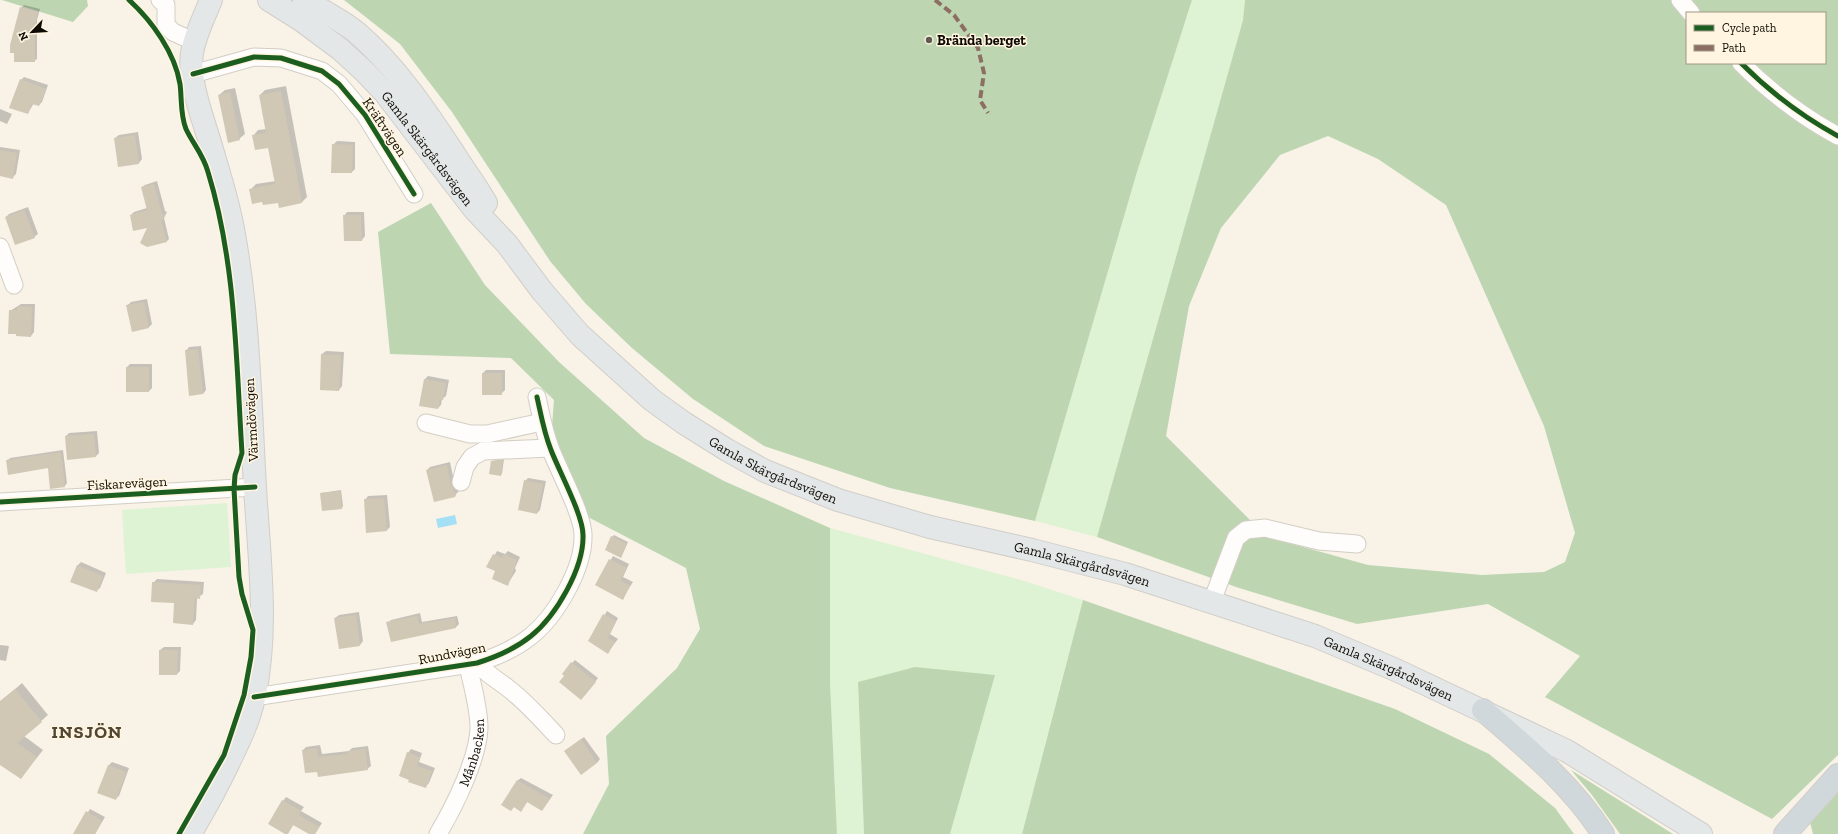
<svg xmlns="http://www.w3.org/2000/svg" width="1838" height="834" font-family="'Zilla Slab',serif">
  <rect width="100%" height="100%" fill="#f8f2e7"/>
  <path fill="#def3d3" d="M1192 0H1245L1243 20 1097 537 1035 521 1137 172Z
    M227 503 231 567 126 574 122 510Z
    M830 528 1021 580 1083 600 1022 834H950L994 675 858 682 864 834H837L830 683Z"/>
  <path fill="#bdd6b1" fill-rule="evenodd" d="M2 0H87L88 6 73 22Z
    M344 0H1192L1137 172 1035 521 890 488 764 446 693 399 632 348 586 304 550 261 452 112 400 44Z
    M1245 0H1671L1687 19V63H1732L1756 86 1838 142V755L1772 819 1545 697 1580 656 1488 604 1357 624 1239 588 1097 537 1243 20ZM1328 136 1378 159 1446 205 1544 426 1575 533 1565 562 1544 572 1482 575 1368 565 1267 537 1166 436 1189 306 1221 228 1280 155Z
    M1688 0H1838V130L1806 110 1748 63H1825V13H1698Z
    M431 203 485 285 559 362 644 438 724 481 830 528V683L837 834H583L609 784 606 736 677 668 700 629 686 568 588 517 555 447 552 426 554 400 511 358 390 354 378 232Z
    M1083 600 1395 709 1489 754 1555 808 1574 834H1022Z
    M915 667 995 675 950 834H864L858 682Z
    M1571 770 1673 834H1620L1592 795Z
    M1838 792V834H1813L1810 822Z"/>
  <path fill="#a4dff5" d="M455 515 457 524 438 528 436 519Z"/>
  <path fill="#0003" d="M24 5 40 9 37 20V59L34 61 21 8Z
    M24 77 48 85 42 102 39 105 34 103 28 113 21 80Z
    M286 86 307 197 302 202 263 201 250 190 256 184 276 181 269 146 253 136 258 130 266 129 260 95 265 90Z
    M235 88 245 134 239 139 219 95 225 90Z
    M0 109 12 114 7 124 0 121Z
    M138 132 142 159 139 163 115 138 119 135Z
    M337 141 355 142V169L352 172 333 145Z
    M0 147 20 150 16 174 13 177 0 175Z
    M157 181 165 211 167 212 164 218 169 239 166 242 131 215 134 212 147 208 142 187 145 185Z
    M28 207 38 234 34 237 6 217 9 214Z
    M347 212H364L365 236 362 240 344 216Z
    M147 299 152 324 149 327 132 330 127 306 131 302Z
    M21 304H35L34 332 31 336 10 311Z
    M201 346 206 390 203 394 186 351 189 347Z
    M326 351 344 352 342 386 339 390 321 389 322 354Z
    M130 364H152V388L149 391 127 367Z
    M486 370H505V390L501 394 483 373Z
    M428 376 449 380 446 396 442 399 441 405 438 408 425 379Z
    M97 431 99 453 96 456 66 436 69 433Z
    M63 450 67 483 65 486 48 467 7 461 10 458Z
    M504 459 502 474 500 475 492 461Z
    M450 462 454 481 459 491 454 496 427 470 430 467Z
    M528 478 546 481 540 510 537 513 525 481Z
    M341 490 343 506 342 508 321 493Z
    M387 495 390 527 387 530 365 500 368 496Z
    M614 535 628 542 622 555 612 537Z
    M497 551 505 554 508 551 520 557 515 568 516 571 507 585 496 571 488 567Z
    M613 556 629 564 623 577 633 582 622 599 596 585Z
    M81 562 106 573 100 588 96 591 77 566Z
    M157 579 204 582 203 594 197 598 196 620 193 624 175 602 153 583Z
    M607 611 618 618 610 634 618 639 608 652 589 641Z
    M359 612 363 641 360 645 335 618 339 615Z
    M420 613 422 622 457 616 459 624 456 627 388 623 391 620Z
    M0 645 9 646 6 661 0 660Z
    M164 647H181L180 671 177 674 160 650Z
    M575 660 598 678 585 695 572 663Z
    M22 683 48 715 24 736 43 750 21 778 0 764V702Z
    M584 737 600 759 597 763 565 751Z
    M320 745 322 754 349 751 352 748 368 746 371 766 367 769 318 770 303 750 306 747Z
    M411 749 422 753 419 762 435 768 429 783 426 786 408 753Z
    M112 762 129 768 119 796 115 799 99 793 109 765Z
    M521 778 553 795 542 810 528 801 521 810 515 806 511 810 517 781Z
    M286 797 304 807 301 811 322 823 315 834H311L294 824 287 834 283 801Z
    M90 809 105 817 95 834H74Z"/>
  <path fill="#d0c8b5" d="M20 7 38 12 35 24V62H14V53H10V45Z
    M20 79 46 89 39 106 32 104 28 114 9 108Z
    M281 91 302 203 279 208 278 203 263 205 262 202 252 204 249 189 275 184 268 148 255 150 252 135 266 133 259 95Z
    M230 92 240 140 228 143 218 95Z
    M135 135 139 164 118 167 114 138Z
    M332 144 353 145 352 173H331Z
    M0 150 17 153 13 179 0 176Z
    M154 184 162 214 165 216 161 221 167 242 147 247 140 243 147 228 133 231 130 215 147 210 141 187Z
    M24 210 35 238 15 245 5 217Z
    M343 215H361L362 241H344Z
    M144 302 149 328 132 332 126 305Z
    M17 306 32 307 31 337 16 336V334H8L9 310H17Z
    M198 349 203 394 189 396 185 350Z
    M321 354 341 355 339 391 320 390Z
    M126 367H149V392H126Z
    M482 373H502V395H482Z
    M424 379 446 383 443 400H440L438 409 419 406Z
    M94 434 96 457 67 460 65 436Z
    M61 452 65 487 50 489 48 468 8 475 6 460Z
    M503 460 501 476 489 474 491 461Z
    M447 465 451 485 456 495 455 497 434 502 426 470Z
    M524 480 543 484 537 514 518 510Z
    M340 491 342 509 322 511 320 493Z
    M384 498 387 531 366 533 364 499Z
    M611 536 627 544 621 558 605 550Z
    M493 554 502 558 504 554 517 560 508 586 492 579 495 571 486 567Z
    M609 559 627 568 620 580 630 586 623 600 595 585Z
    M77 565 103 576 97 592 70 582Z
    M152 582 201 585 200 599 195 598 193 625 173 623 174 603 151 602Z
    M603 614 616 621 608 638 615 642 608 654 588 641Z
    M356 615 360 646 339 649 334 618Z
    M417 616 419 624 455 618 456 628 391 642 386 622Z
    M159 650H178L177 675H159Z
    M571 662 596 682 581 700 559 682 564 676 562 674Z
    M15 689 42 722 17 743 37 757 21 779 0 765V701Z
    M581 739 597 763 581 775 564 751Z
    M317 748 318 757 348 754 347 751 365 749 368 770 318 777 317 772 305 773 302 750Z
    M407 752 420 757 417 766 432 771 426 788 408 782 409 780 399 776Z
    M108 765 126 772 116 800 97 793Z
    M517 780 550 799 542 811 527 802 521 812 514 807 511 811 501 805Z
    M282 800 301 811 299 815 319 827 315 834H309L293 825 288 834H285L268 824Z
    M86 811 102 821 95 834H73Z"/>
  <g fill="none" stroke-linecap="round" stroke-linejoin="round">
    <g stroke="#d3cec4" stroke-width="19">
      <g id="minor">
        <path d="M160 0 166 5V25L173 32 195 42"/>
        <path d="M1680 0 1691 13"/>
        <path d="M1741 63C1769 91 1803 117 1838 136"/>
        <path d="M193 74 254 57 281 58 322 71 339 84 365 115 414 194"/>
        <path d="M0 247 14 285"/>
        <path d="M426 423 470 434H487L542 422"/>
        <path d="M461 482 465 467 472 457 483 451 550 448"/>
        <path d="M0 502 255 487"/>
        <path d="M1212 601 1236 538 1246 530 1265 528 1319 541 1357 544"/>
        <path d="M477 663C486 674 498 680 509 689 526 702 541 719 556 735"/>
        <path d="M254 697 477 663C496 657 515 649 531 636 556 616 584 568 583 535 583 515 559 471 551 450 544 433 541 415 537 397"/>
        <path id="s1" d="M438 834C454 807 478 759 479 728 479 707 472 685 468 665"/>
      </g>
    </g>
    <g stroke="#d1cec9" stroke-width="24">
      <g id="major">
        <path id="s2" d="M269 0 301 20 340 49 364 71 385 93 474 209 507 244 542 291 580 335 652 400 684 423 727 450 765 471 838 500 930 527 1032 550 1125 574 1315 636 1396 670 1567 751 1701 834"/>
        <path d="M304 0C321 10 340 19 356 32 396 66 426 111 455 155 465 171 477 187 486 203"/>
        <path d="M190 834C204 811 217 787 229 762 239 741 249 721 254 698 269 629 259 557 255 487 250 401 249 314 233 229 228 201 219 173 211 146 203 118 188 82 192 53 195 35 204 17 211 0"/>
      </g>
    </g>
    <g stroke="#d1cec9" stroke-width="24">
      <path id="highway" d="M1483 710C1527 748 1572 785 1603 834
        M1785 834 1838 775"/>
    </g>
    <use href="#minor" stroke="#fefdfb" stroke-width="17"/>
    <use href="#major" stroke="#e3e7e8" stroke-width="22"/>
    <use href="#highway" stroke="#d0d8db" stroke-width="22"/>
    <path stroke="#8d6e63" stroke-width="4" stroke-dasharray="8 4" stroke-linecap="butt" d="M935 0 954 15 978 48 984 73 980 100 988 113"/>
    <g stroke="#fff5e0" stroke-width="8">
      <path id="cycleway" d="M129 0C152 21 175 53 180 84 182 99 180 114 186 129 193 144 203 154 208 172 236 263 236 359 242 453L235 475 234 489 239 577 242 594 253 630 251 657 244 695 224 755 179 834
        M1741 63C1769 91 1803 117 1838 136
        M193 74 254 57 281 58 322 71 339 84 365 115 414 194
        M0 502 255 487
        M254 697 477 663C496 657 515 649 531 636 556 616 584 568 583 535 583 515 559 471 551 450 544 433 541 415 537 397"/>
    </g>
    <use href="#cycleway" stroke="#1b5e20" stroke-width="5"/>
  </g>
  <circle fill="#615c53" stroke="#fff5e0" stroke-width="1.5" cx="929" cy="40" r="4"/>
  <g text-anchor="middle" stroke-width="3" stroke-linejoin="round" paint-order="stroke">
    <g font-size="14" font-weight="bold" fill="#0f0b04" stroke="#fff5e0" text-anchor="start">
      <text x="937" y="45">Brända berget</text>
    </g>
    <g font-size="14" fill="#0f0b04" stroke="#fff5e0">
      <text transform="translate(385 127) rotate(56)" y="5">Kräftvägen</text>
      <text dy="5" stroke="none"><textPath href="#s2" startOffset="219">Gamla Skärgårdsvägen</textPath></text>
      <text transform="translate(251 420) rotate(-93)" y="5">Värmdövägen</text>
      <text dy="5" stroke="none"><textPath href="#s2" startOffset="698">Gamla Skärgårdsvägen</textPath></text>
      <text transform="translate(127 483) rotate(-3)" y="5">Fiskarevägen</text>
      <text dy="5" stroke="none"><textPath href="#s2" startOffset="1022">Gamla Skärgårdsvägen</textPath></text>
      <text transform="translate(452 653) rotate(-11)" y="5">Rundvägen</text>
      <text dy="5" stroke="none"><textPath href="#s2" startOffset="1346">Gamla Skärgårdsvägen</textPath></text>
      <text dy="5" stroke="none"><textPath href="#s1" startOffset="89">Månbacken</textPath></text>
    </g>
    <g font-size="18" font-weight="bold" letter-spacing="1" fill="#504631" stroke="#fff5e0">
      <text x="87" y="738">INSJÖN</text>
    </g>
  </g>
  <rect x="1686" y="12" width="140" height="52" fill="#fff5e0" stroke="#9f9788"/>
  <rect x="1694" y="25" width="20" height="6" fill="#1b5e20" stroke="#9f9788"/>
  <text x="1722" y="32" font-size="12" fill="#0f0b04">Cycle path</text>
  <rect x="1694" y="45" width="20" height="6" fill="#8d6e63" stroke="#9f9788"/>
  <text x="1722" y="52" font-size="12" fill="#0f0b04">Path</text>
  <g transform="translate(32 32) rotate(245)" stroke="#fff5e0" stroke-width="3" paint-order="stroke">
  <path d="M0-3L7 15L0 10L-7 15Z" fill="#0f0b04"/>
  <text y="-6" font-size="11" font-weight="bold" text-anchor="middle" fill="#0f0b04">N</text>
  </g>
</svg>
